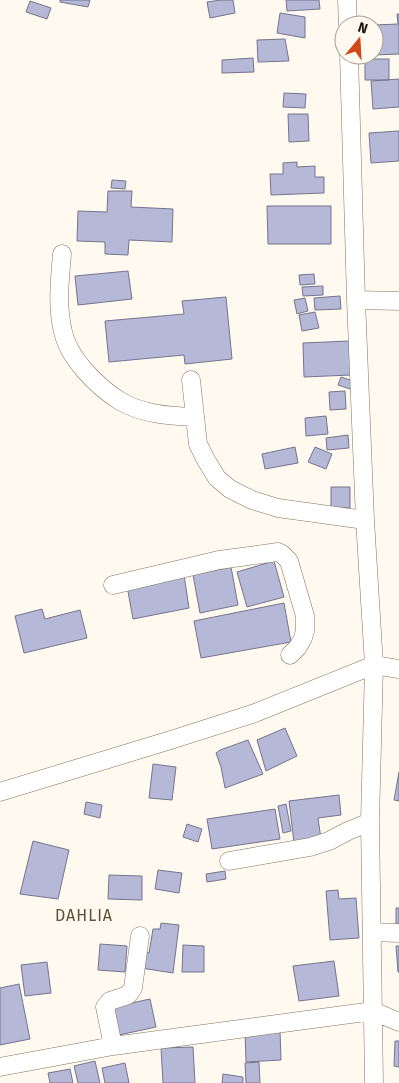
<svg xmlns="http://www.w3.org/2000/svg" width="399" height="1083" font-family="'Fira Sans',sans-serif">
  <rect width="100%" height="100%" fill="#fff9ef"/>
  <path fill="#b5b8d6" stroke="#73758d" d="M60 0H90L88 7 60 2Z
    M221 0H233L235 13 210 18 207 2Z
    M286 0H319L320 9 287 11Z
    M30 1 51 8 47 19 26 12Z
    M280 13 305 17V38L277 33Z
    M397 14H399V54L374 55V25L398 24Z
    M285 39 289 61 258 62 257 40Z
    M253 58 254 72 222 73V60Z
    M365 59H389V80H365Z
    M399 79V107L373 109 371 81Z
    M284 93 306 94 305 108 283 107Z
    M288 114H308L309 141 289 142Z
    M399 131V161L371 163 369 133Z
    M297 162V167L315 166V177H324V193L271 195 270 174H283V163Z
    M112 180 126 181 125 189 111 188Z
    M108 191H132L131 207 173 209 172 242 129 240 128 255 105 254V242L77 241 78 211 107 212Z
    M267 206H331V244H268Z
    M128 271 132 299 78 305 75 276Z
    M314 274 315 284 300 285 299 275Z
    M323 286V295L303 296 302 287Z
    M340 296 341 309 315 310 314 298Z
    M226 297 232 359 185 364 184 355 109 362 105 321 184 314 182 301Z
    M305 298 308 311 297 314 294 300Z
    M315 312 319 328 302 331 299 315Z
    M349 341 351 375 304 377 303 343Z
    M341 377 353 381 350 389 338 385Z
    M345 391 346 409 330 410 329 392Z
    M326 416 328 434 306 436 305 418Z
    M348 435 349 448 327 450 326 438Z
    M295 447 298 463 265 469 262 454Z
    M315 447 332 454 326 469 308 462Z
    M331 487H350V508L331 507Z
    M274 561 284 597 247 607 237 572Z
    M231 567 238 605 200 613 193 575Z
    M184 575 189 608 133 619 127 586Z
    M284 603 291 642 201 658 194 621Z
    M42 609 45 619 80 610 87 638 24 653 15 616Z
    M285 728 297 756 266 771 257 740Z
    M248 740 263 774 225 788 221 767 216 753 220 750Z
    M153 764 176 767 172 800 149 798Z
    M399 772V801L394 800Z
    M339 795 341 815 318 818 321 839 294 843 289 801Z
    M86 802 102 805 100 818 84 814Z
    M286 804 291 831 283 833 278 806Z
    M275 809 280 839 212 849 207 819Z
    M187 824 202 829 198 842 183 837Z
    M33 841 69 850 58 899 20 894Z
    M158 870 182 873 179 893 155 889Z
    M225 871 226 879 207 882 206 874Z
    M109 875 142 876V900L108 899Z
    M338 890 339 899 356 898 359 938 330 940 326 891Z
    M396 908H399V929H396Z
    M161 923 179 925 173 973 141 968 143 952 149 953 153 929H160Z
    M100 944 127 946 125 972 98 970Z
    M183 945 204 946V972H182Z
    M396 946H399V972H398Z
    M334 961 339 996 299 1001 293 966Z
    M47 962 51 993 25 996 21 965Z
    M19 984 30 1039 0 1045V988Z
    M150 999 156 1027 119 1035 113 1007Z
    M280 1030 281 1060 246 1062 245 1031Z
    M395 1041H399V1067L394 1066Z
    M193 1047 195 1083H163L161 1048Z
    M95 1061 100 1083H78L74 1066Z
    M259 1062 260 1083H246L245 1063Z
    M125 1063 129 1083H105L102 1068Z
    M70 1069 73 1083H50L48 1073Z
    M223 1074 243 1077V1083H222Z"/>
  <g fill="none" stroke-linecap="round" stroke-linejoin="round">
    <g stroke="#81755e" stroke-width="19">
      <path id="minor" d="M347 0 348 25
        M349 55 356 300 365 520 374 665 370 822 374 1083
        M62 254C60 278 57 303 62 327 65 345 74 358 85 371 95 382 107 393 120 401 142 414 169 416 194 417
        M356 300 399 301
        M191 380 198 444 206 460 217 478 230 489 252 500 278 508 365 520
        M113 585 219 560 278 552 282 554 289 561 305 616V631L303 638 298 647 290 655
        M0 792 174 739 255 713 374 665 399 669
        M229 861 310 847 329 841 348 831 370 822
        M372 932 399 933
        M113 1046 105 1007 110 1001 128 995 133 988 140 936
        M0 1067 113 1046 373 1011 399 1022"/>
    </g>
    <use href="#minor" stroke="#fff" stroke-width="18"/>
  </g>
  <g text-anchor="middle" stroke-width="4" stroke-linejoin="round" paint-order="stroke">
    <g font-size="16" letter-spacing="1" fill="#5c503a" stroke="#fff9ef">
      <text x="84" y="921">DAHLIA</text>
    </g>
  </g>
  <g transform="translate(359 40) rotate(18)"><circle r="24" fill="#fff9ef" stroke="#a59f95"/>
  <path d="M0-4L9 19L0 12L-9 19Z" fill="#d04817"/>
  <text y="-8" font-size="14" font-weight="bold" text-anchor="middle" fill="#1d180f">N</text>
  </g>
</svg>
